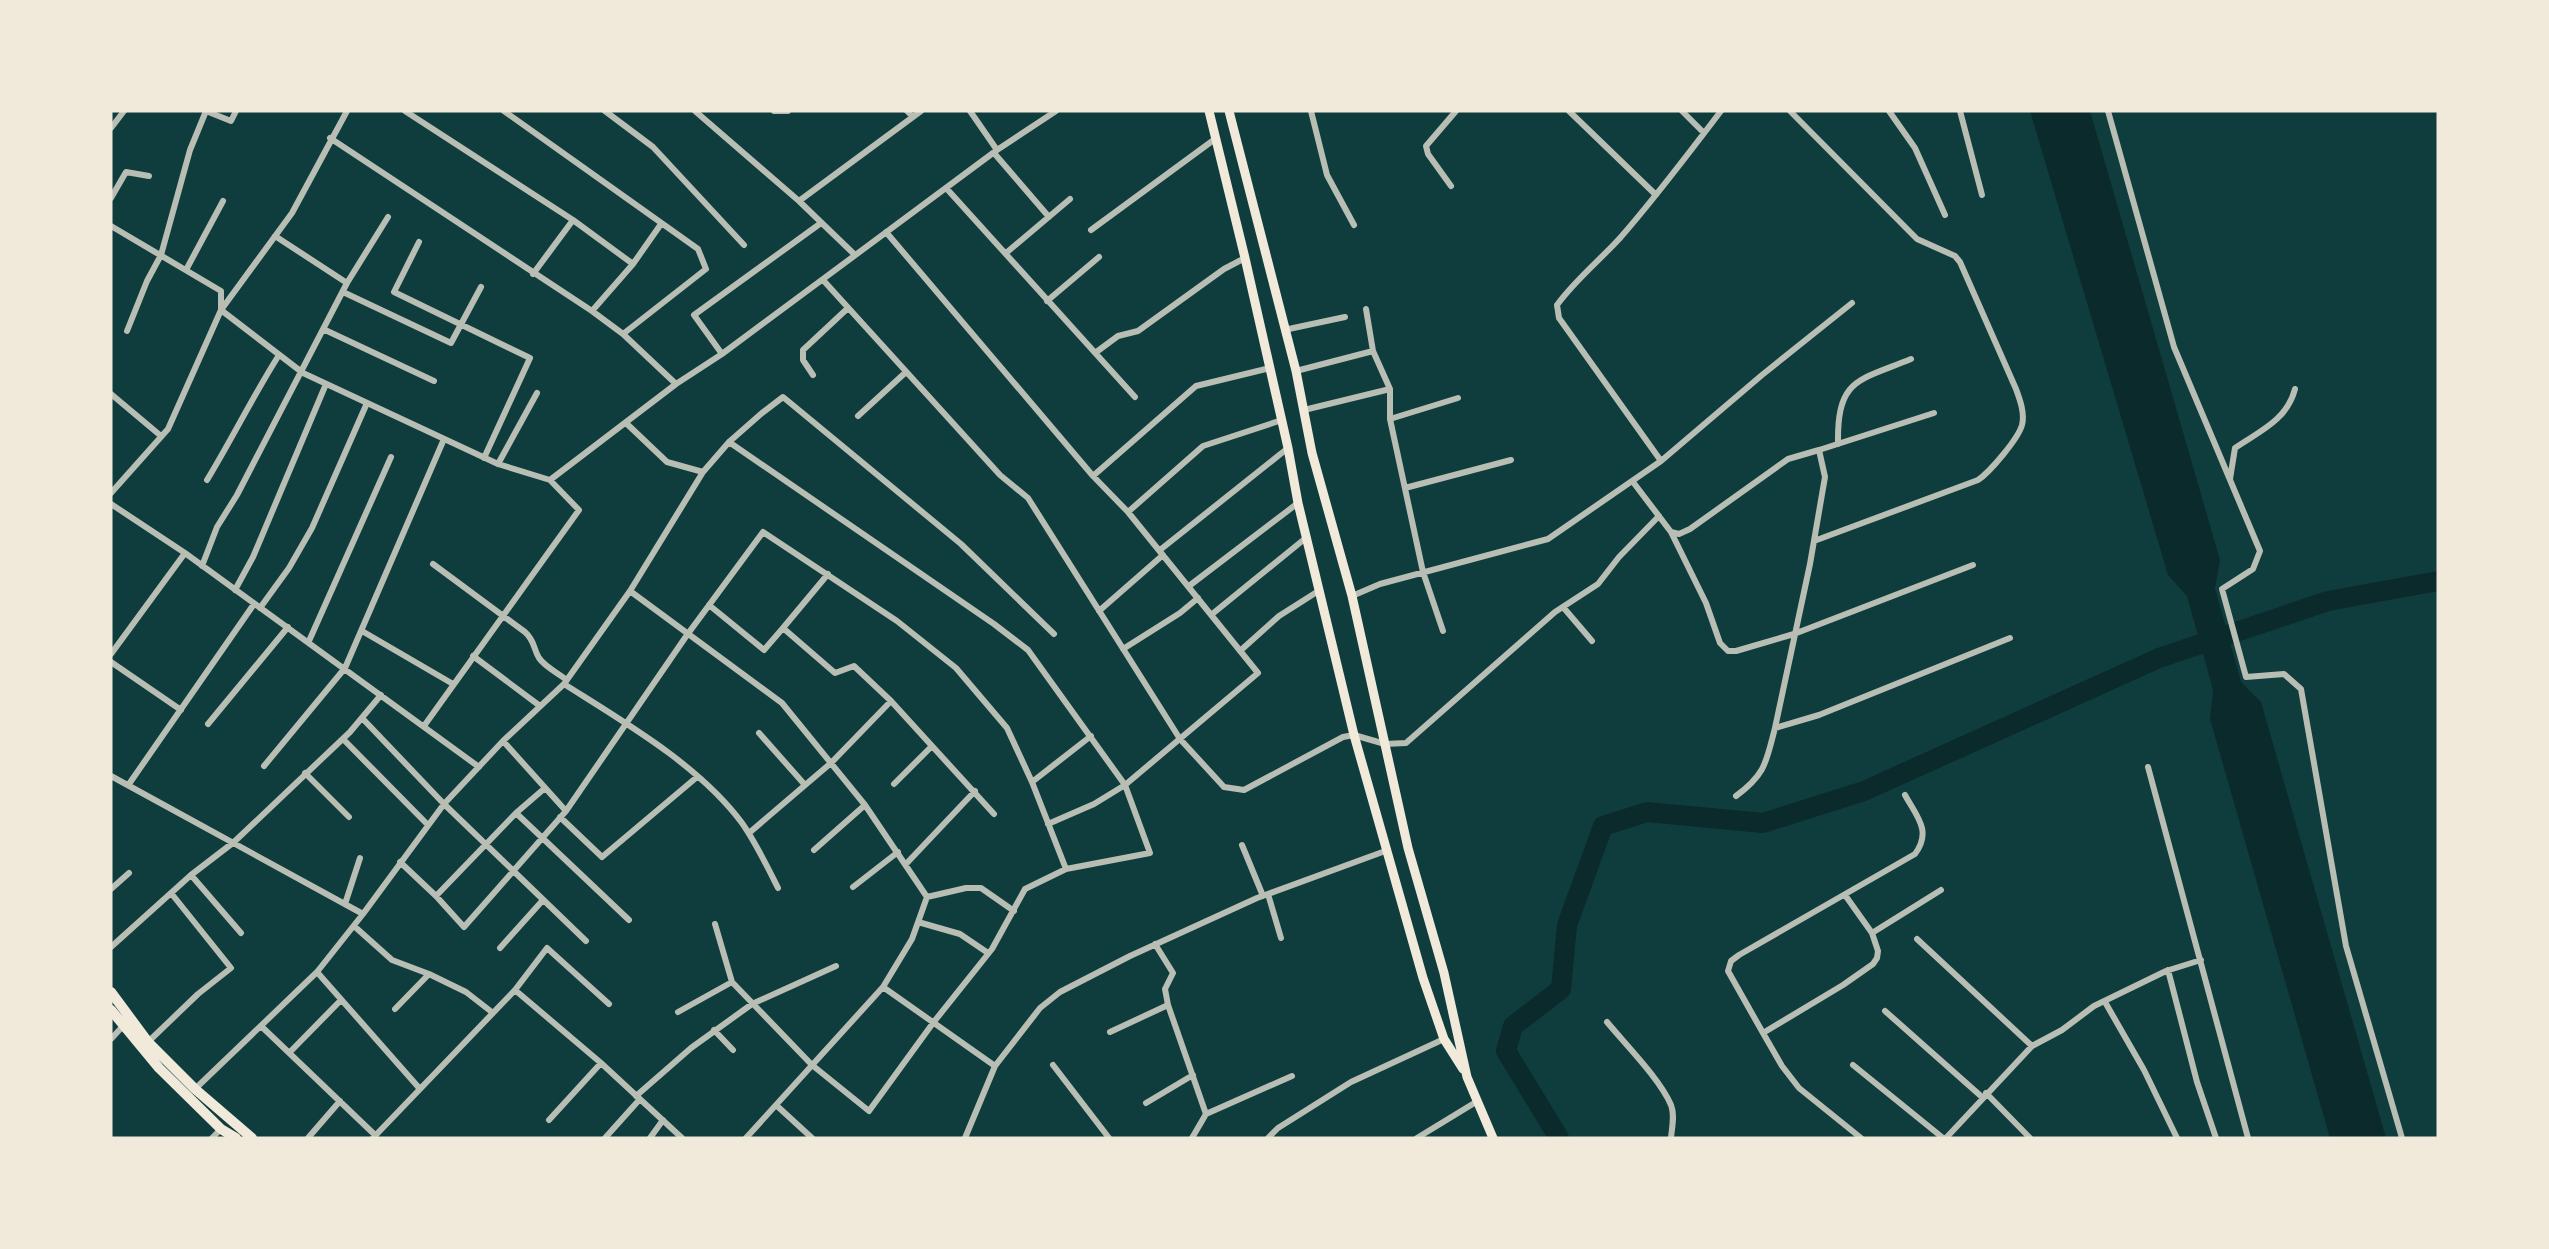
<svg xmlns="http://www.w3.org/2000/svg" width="2549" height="1249" font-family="'Sofia Sans Condensed',sans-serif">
  <rect width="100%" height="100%" fill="#0f3d3e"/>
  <path fill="#0a2a2b" d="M2030 111H2090L2220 560 2215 588 2241 682 2261 702 2386 1138H2330L2210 719 2213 690 2187 596 2168 575Z"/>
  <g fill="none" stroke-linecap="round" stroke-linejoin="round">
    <path stroke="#0a2a2b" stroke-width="20" d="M1559 1138 1506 1051 1513 1026 1561 989 1567 925 1603 826 1647 812 1763 823 1864 791 2159 658 2328 601 2438 581"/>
    <path stroke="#b8beb3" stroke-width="6" d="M206 111 231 121 236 111
      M405 111 573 220 633 264
      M504 111 698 249 706 269 623 334
      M605 111 653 147 744 245
      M695 111 799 201 855 255
      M774 111H788
      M907 111 913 117
      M970 111 997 150
      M1311 111 1327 175 1354 225
      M1569 111 1656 195
      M1682 111 1704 133
      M1790 111 1917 239 1955 256 1960 262 2016 389C2020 400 2025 413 2022 425 2018 439 1990 472 1978 480L1814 541
      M1889 111 1915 148 1945 215
      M1960 111 1982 195
      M2108 111 2174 347 2260 551 2253 569 2222 589 2246 677 2284 674 2301 689 2346 946 2402 1138
      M111 128 124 111
      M330 138 592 311 623 334 676 384
      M994 153 1049 217
      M1451 186 1428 154 1426 146 1456 111
      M947 189 1135 397
      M111 198 126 172 149 176
      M799 201 921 111
      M111 226 221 291V309
      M1091 230 1215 139
      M886 232 1093 476 1128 512 1258 673 1125 785 1094 804 1048 824
      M275 236 347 283 388 217
      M419 242 394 292 530 358 484 458
      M1006 253 1070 199
      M186 270 223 201
      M533 274 573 220
      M823 280 1000 475 1028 498 1180 739 1224 787 1244 790 1343 737 1354 735 1385 744 1406 743 1555 612 1598 584 1619 557 1659 516
      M343 292 451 343 481 287
      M1047 301 1099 257
      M1366 309 1373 351 1390 389V419
      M221 310 303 373 498 464 550 480 676 384 722 354 997 150 1056 111
      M592 311 633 264 661 224
      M323 329 434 381
      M1284 330 1345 317
      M127 331 147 281 161 255 190 150 206 111
      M1095 353 1118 336 1138 331 1224 269 1245 258
      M722 354 694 315 821 223
      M1296 371 1373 351
      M813 375 803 360V350L848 308
      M111 394 161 436
      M1304 410 1390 389
      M858 416 906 372
      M626 423 667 462 703 472
      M1838 444C1837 378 1858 381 1911 359
      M1819 450 1934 413
      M1661 461 1559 318 1557 305C1575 280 1600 260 1620 238 1656 197 1688 154 1721 111
      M498 464 537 393
      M1093 476 1196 386 1270 368
      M2230 479 2235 448C2260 431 2287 420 2295 389
      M207 480C232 439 253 396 279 355
      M1633 482 1671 532 1679 534 1690 529 1788 459 1819 450 1825 477 1810 564 1775 728 1819 715 2010 638
      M1405 488 1511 460
      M111 493 168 429 221 310 292 213 347 111
      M111 504 185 553 479 767
      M1128 512 1203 446 1282 420
      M1671 532 1706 603 1720 643 1728 651H1736L1794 634 1973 565
      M1160 550 1288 448
      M433 564 525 632C535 641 533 648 539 658 545 667 558 673 567 680
      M202 566 217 527 237 495 347 283
      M1189 586 1298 503
      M235 590 253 557 326 384
      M630 591 782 703 865 805 927 897 912 939 883 987 746 1138
      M1352 596 1380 584 1548 539 1661 461 1762 375 1852 303
      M709 605 764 650 783 628 835 673 854 666 891 701 994 814
      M1563 607 1592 641
      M260 608 289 568 312 528 367 403
      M1099 611 1163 555
      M1211 615 1307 537
      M783 628 828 574
      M362 631 453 684
      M1443 631 1423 572 1390 419 1458 398
      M309 641 391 457
      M1123 649 1180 613 1198 598
      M1240 651 1279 616 1320 590
      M111 654 185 553
      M473 656 540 706
      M111 662 181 710
      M564 684C624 722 699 765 742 823 756 843 767 866 778 888
      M362 718 444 804 586 941
      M208 724 288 627
      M424 726 579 510 550 480
      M759 733 805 785
      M343 739 427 824
      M503 741 566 811
      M264 766 345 668 444 439
      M2148 767 2248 1138
      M305 773 349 817
      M111 776 363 914
      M1032 782 1091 736
      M129 784 254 604
      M894 784 932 746
      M1736 796C1766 774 1766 762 1775 728
      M516 813 545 788
      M560 817 602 857 697 777
      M749 833 831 763 891 701
      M1242 845 1263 896
      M814 850 865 805
      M400 862 436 896 464 927 566 811 687 635 763 532 897 621 956 668 1007 728 1032 782 1066 869
      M906 864 975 791
      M191 875 241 933
      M853 887 898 852
      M111 889 129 873
      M1268 894 1281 938
      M1845 895 1872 933 1878 951 1877 958 1873 964 1843 985 1763 1033 1782 1066 1799 1088 1861 1138
      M436 896 516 813 629 920
      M927 897 966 888H981L1014 911
      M345 904 360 858
      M918 922 960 934 988 953
      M715 924 732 982 812 1065 869 1111 933 1023 992 949 1025 889 1066 869 1150 853 1125 785 1028 650 994 624 729 442
      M354 926 392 960 429 974
      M1872 933 1941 890
      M1917 939 2032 1046
      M1155 944 1173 973 1165 989 1168 1005
      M111 947 191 875 234 842 350 732 381 695
      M500 948 543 900
      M2168 970 2197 1082 2216 1138
      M317 972 420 1089
      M883 987 995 1066
      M515 990 601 1063 682 1138
      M2105 1002 2144 1070 2177 1138
      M395 1009 429 974 466 992 493 1013
      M1885 1011 1982 1097
      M678 1012 732 982
      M1607 1022C1626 1045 1660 1079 1671 1105 1675 1115 1672 1127 1671 1138
      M261 1026 375 1135
      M714 1030 733 1050
      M1110 1032 1168 1005 1206 1114 1192 1138
      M1763 1033 1728 971 1731 961 1739 955 1915 854C1932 831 1917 817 1905 795
      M111 1039 123 1026
      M148 1042 198 994 231 968 171 893
      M290 1052 341 1000
      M1053 1065 1109 1138
      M1853 1065 1943 1138
      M195 1089 317 972 363 914 444 804 503 741 564 684 630 591 703 472 729 442 762 413 783 397 961 544 1054 634
      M1986 1093 2030 1138
      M636 1096 691 1048 752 1004 836 966
      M1146 1103 1193 1075
      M776 1105 812 1138
      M1206 1114 1292 1076
      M549 1120 601 1063
      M212 1138 221 1129
      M308 1138 340 1101
      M373 1138 515 990 547 948 609 1004
      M605 1138 640 1099
      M650 1138 663 1120
      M965 1138 995 1066 1040 1008 1060 992 1130 956 1257 898 1388 850
      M1268 1138 1278 1128 1351 1082 1444 1039
      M1417 1138 1476 1102
      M1946 1138 2032 1046 2062 1030 2094 1006 2166 971 2201 960"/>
    <path stroke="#f1e9da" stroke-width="9" d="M1209 111 1245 258 1288 448 1298 503 1354 735 1423 978 1444 1039 1463 1069
      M1229 111 1296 371 1312 453 1352 596 1408 848 1444 973 1467 1077 1493 1138"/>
    <path stroke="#f1e9da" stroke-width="10" d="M111 992 148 1042 195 1089 252 1138
      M111 1010 159 1068 221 1129 236 1138"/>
  </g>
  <rect width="2549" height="1249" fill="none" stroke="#f1e9da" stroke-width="225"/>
</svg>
